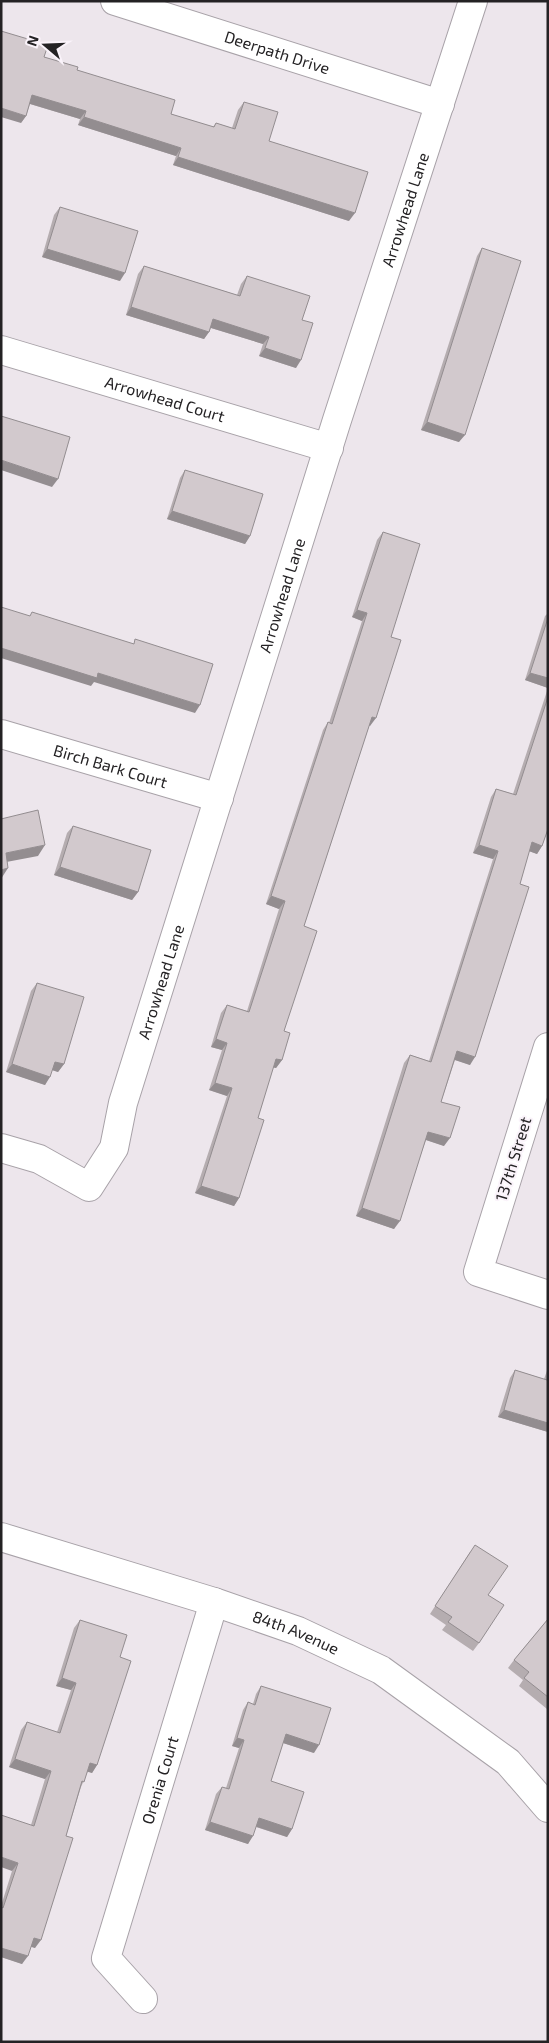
<svg xmlns="http://www.w3.org/2000/svg" width="549" height="2043" font-family="'Exo 2',sans-serif">
  <rect width="100%" height="100%" fill="#ede6ec"/>
  <g fill="none" stroke-linecap="round" stroke-linejoin="round">
    <g stroke="#a8a2a8" stroke-width="30">
      <g id="street">
        <path id="s1" d="M115 1 440 104"/>
        <path id="s2" d="M1 350 329 448"/>
        <path id="s3" d="M1 734 219 798"/>
        <path d="M548 1047 478 1272 548 1295"/>
        <path id="s4" d="M1 1148 39 1159 89 1187 114 1148 123 1103 337 420 473 1"/>
        <path id="s5" d="M1 1537 214 1602 298 1631 381 1670 508 1762 548 1808"/>
        <path id="s6" d="M143 1999 106 1958 214 1602"/>
      </g>
    </g>
    <use href="#street" stroke="#fff" stroke-width="28"/>
  </g>
  <path fill="#b5adb0" d="M44 57 77 70 171 114 213 127 216 123 232 128 238 110 244 102 269 141 349 221 173 165 176 156 78 125 80 119 30 104 26 116 21 123Z
    M60 207 120 281 42 257 54 215Z
    M482 248 459 442 421 430 477 256Z
    M144 266 237 295 241 284 247 276 302 320 296 368 259 356 263 344 211 328 209 332 204 339 126 315 138 274Z
    M185 470 250 536 245 544 167 519 180 478Z
    M383 532 391 637 370 726H369L304 926 284 1031 282 1060 276 1068 273 1067 258 1118 239 1198 234 1206 195 1193 227 1096 209 1090 222 1050 211 1047 221 1013 227 1005 247 1011 279 909 266 904 323 730 328 722 329 723 362 621 352 617 377 540Z
    M548 613V829L542 846 537 854 529 851 470 1065 455 1060 441 1102 444 1146 426 1140 394 1229 356 1216 404 1063 410 1055 429 1061 493 859 473 853 491 797 496 789 513 794 548 688 525 680 545 616Z
    M73 826 138 892 132 900 54 875 67 833Z
    M37 983 64 1064 58 1072 52 1070 45 1085 6 1072 31 991Z
    M548 1368V1432L498 1417 510 1378 515 1370 544 1379Z
    M470 1552 488 1595 479 1643 473 1651 442 1630 446 1625 430 1614Z
    M548 1619V1709H547L519 1686 523 1680 508 1668 514 1660Z
    M80 1620 120 1657 97 1765 92 1773 88 1771 81 1787 66 1836 35 1948 31 1946 22 1964 1 1957V1906L12 1871 31 1825 45 1779 9 1767 21 1730 27 1722 57 1732 71 1690 56 1686 74 1628Z
    M261 1686 314 1753 283 1743 271 1781 292 1829 287 1837 256 1827 248 1844 205 1830 216 1794 222 1787 226 1788 239 1748 232 1746 243 1710 248 1702 253 1704 256 1694Z"/>
  <path fill="#938d90" d="M32 95 86 111 80 119 27 103Z
    M1 108 26 116 21 123 1 117Z
    M84 117 181 148 176 156 78 125Z
    M178 157 355 213 349 221 173 165Z
    M47 249 125 273 120 281 42 257Z
    M131 307 209 332 204 339 126 315Z
    M213 319 269 337 263 344 208 327Z
    M265 348 301 360 296 368 259 356Z
    M427 422 465 435 459 442 421 430Z
    M1 460 58 479 52 487 1 470Z
    M172 511 250 536 245 544 167 519Z
    M357 610 367 613 362 621 352 617Z
    M1 648 98 673 200 705 195 713 94 682 91 686 1 658Z
    M530 673 548 678V688L525 680Z
    M372 717 376 718 370 726 367 725Z
    M532 842 542 846 537 854 526 850Z
    M45 845 38 856 1 863 6 853Z
    M479 845 498 851 493 859 473 853Z
    M60 867 138 892 132 900 54 875Z
    M8 868 1 879V870Z
    M271 896 285 901 279 909 266 904Z
    M216 1039 227 1043 222 1050 211 1047Z
    M457 1051 475 1057 470 1065 452 1059Z
    M276 1059 282 1060 276 1068 271 1067Z
    M55 1062 64 1064 58 1072 49 1069Z
    M12 1064 50 1077 45 1085 6 1072Z
    M215 1083 232 1088 227 1096 209 1090Z
    M428 1132 450 1138 444 1146 423 1139Z
    M201 1186 239 1198 234 1206 195 1193Z
    M362 1208 400 1221 394 1229 356 1216Z
    M504 1410 548 1423V1432L498 1417Z
    M62 1678 76 1683 71 1690 56 1686Z
    M286 1734 319 1745 314 1753 280 1742Z
    M237 1738 244 1740 239 1748 232 1746Z
    M15 1759 51 1771 45 1779 9 1767Z
    M90 1763 97 1765 92 1773 85 1771Z
    M259 1818 292 1829 287 1837 254 1826Z
    M210 1822 253 1836 248 1844 205 1830Z
    M1 1857 18 1863 12 1871 1 1867Z
    M34 1938 41 1940 35 1948 28 1946Z
    M1 1948 28 1956 22 1964 1 1957Z"/>
  <path fill="#d2c9cd" stroke="#938d90" d="M1 31 48 45 44 57 78 67 77 70 175 100 171 114 214 127 216 123 235 129 244 102 278 112 269 141 368 172 355 213 178 157 181 148 84 117 86 111 32 95 26 116 1 108Z
    M60 207 138 231 125 273 47 249Z
    M482 248 521 261 465 435 427 422Z
    M144 266 240 296 247 276 310 296 302 320 313 323 301 360 265 348 269 337 213 319 209 332 131 307Z
    M1 416 70 437 58 479 1 460Z
    M185 470 263 494 250 536 172 511Z
    M383 532 420 544 391 637 401 640 376 718 372 717 304 926 317 931 284 1031 290 1033 282 1060 276 1059 258 1118 264 1120 239 1198 201 1186 232 1088 215 1083 227 1043 216 1039 227 1005 249 1012 285 901 271 896 328 722 332 724 367 613 357 610Z
    M1 607 30 616 32 612 134 644 135 639 213 664 200 705 98 673 97 678 1 648Z
    M548 618V678L530 673Z
    M548 697V829L542 846 532 842 520 884 529 887 475 1057 457 1051 441 1102 460 1107 450 1138 428 1132 400 1221 362 1208 410 1055 431 1062 498 851 479 845 496 789 516 795Z
    M38 810 45 845 6 853 8 868 1 870V819Z
    M73 826 151 850 138 892 60 867Z
    M37 983 84 997 64 1064 55 1062 50 1077 12 1064Z
    M515 1370 547 1380 548 1378V1423L504 1410Z
    M475 1545 508 1566 488 1595 504 1605 479 1643 448 1622 452 1617 435 1606Z
    M548 1619V1697L524 1678 529 1672 514 1660Z
    M80 1620 127 1635 120 1657 131 1661 97 1765 90 1763 84 1782 82 1781 66 1836 73 1838 41 1940 34 1938 28 1956 1 1948V1907L3 1908 18 1863 1 1857V1815L34 1826 51 1771 15 1759 27 1722 60 1733 76 1683 62 1678Z
    M261 1686 331 1708 319 1745 286 1734 271 1781 304 1792 292 1829 259 1818 253 1836 210 1822 222 1787 229 1789 244 1740 237 1738 248 1702 255 1705Z"/>
  <g text-anchor="middle" stroke-width="4" stroke-linejoin="round" paint-order="stroke">
    <g font-size="16" fill="#242224" stroke="#faf3fa">
      <text dy="6" stroke="none"><textPath href="#s1" startOffset="170">Deerpath Drive</textPath></text>
      <text dy="6" stroke="none"><textPath href="#s4" startOffset="1126">Arrowhead Lane</textPath></text>
      <text dy="6" stroke="none"><textPath href="#s2" startOffset="171">Arrowhead Court</textPath></text>
      <text dy="6" stroke="none"><textPath href="#s4" startOffset="721">Arrowhead Lane</textPath></text>
      <text dy="6" stroke="none"><textPath href="#s3" startOffset="114">Birch Bark Court</textPath></text>
      <text dy="6" stroke="none"><textPath href="#s4" startOffset="316">Arrowhead Lane</textPath></text>
      <text transform="translate(513 1159) rotate(-73)" y="6">137th Street</text>
      <text dy="6" stroke="none"><textPath href="#s5" startOffset="310">84th Avenue</textPath></text>
      <text dy="6" stroke="none"><textPath href="#s6" startOffset="241">Orenia Court</textPath></text>
    </g>
  </g>
  <rect width="549" height="2043" fill="none" stroke="#242224" stroke-width="5"/>
  <g transform="translate(45 45) rotate(289)" stroke="#faf3fa" stroke-width="4" paint-order="stroke">
  <path d="M0-4L9 19L0 12L-9 19Z" fill="#242224"/>
  <text y="-8" font-size="14" font-weight="bold" text-anchor="middle" fill="#242224">N</text>
  </g>
</svg>
